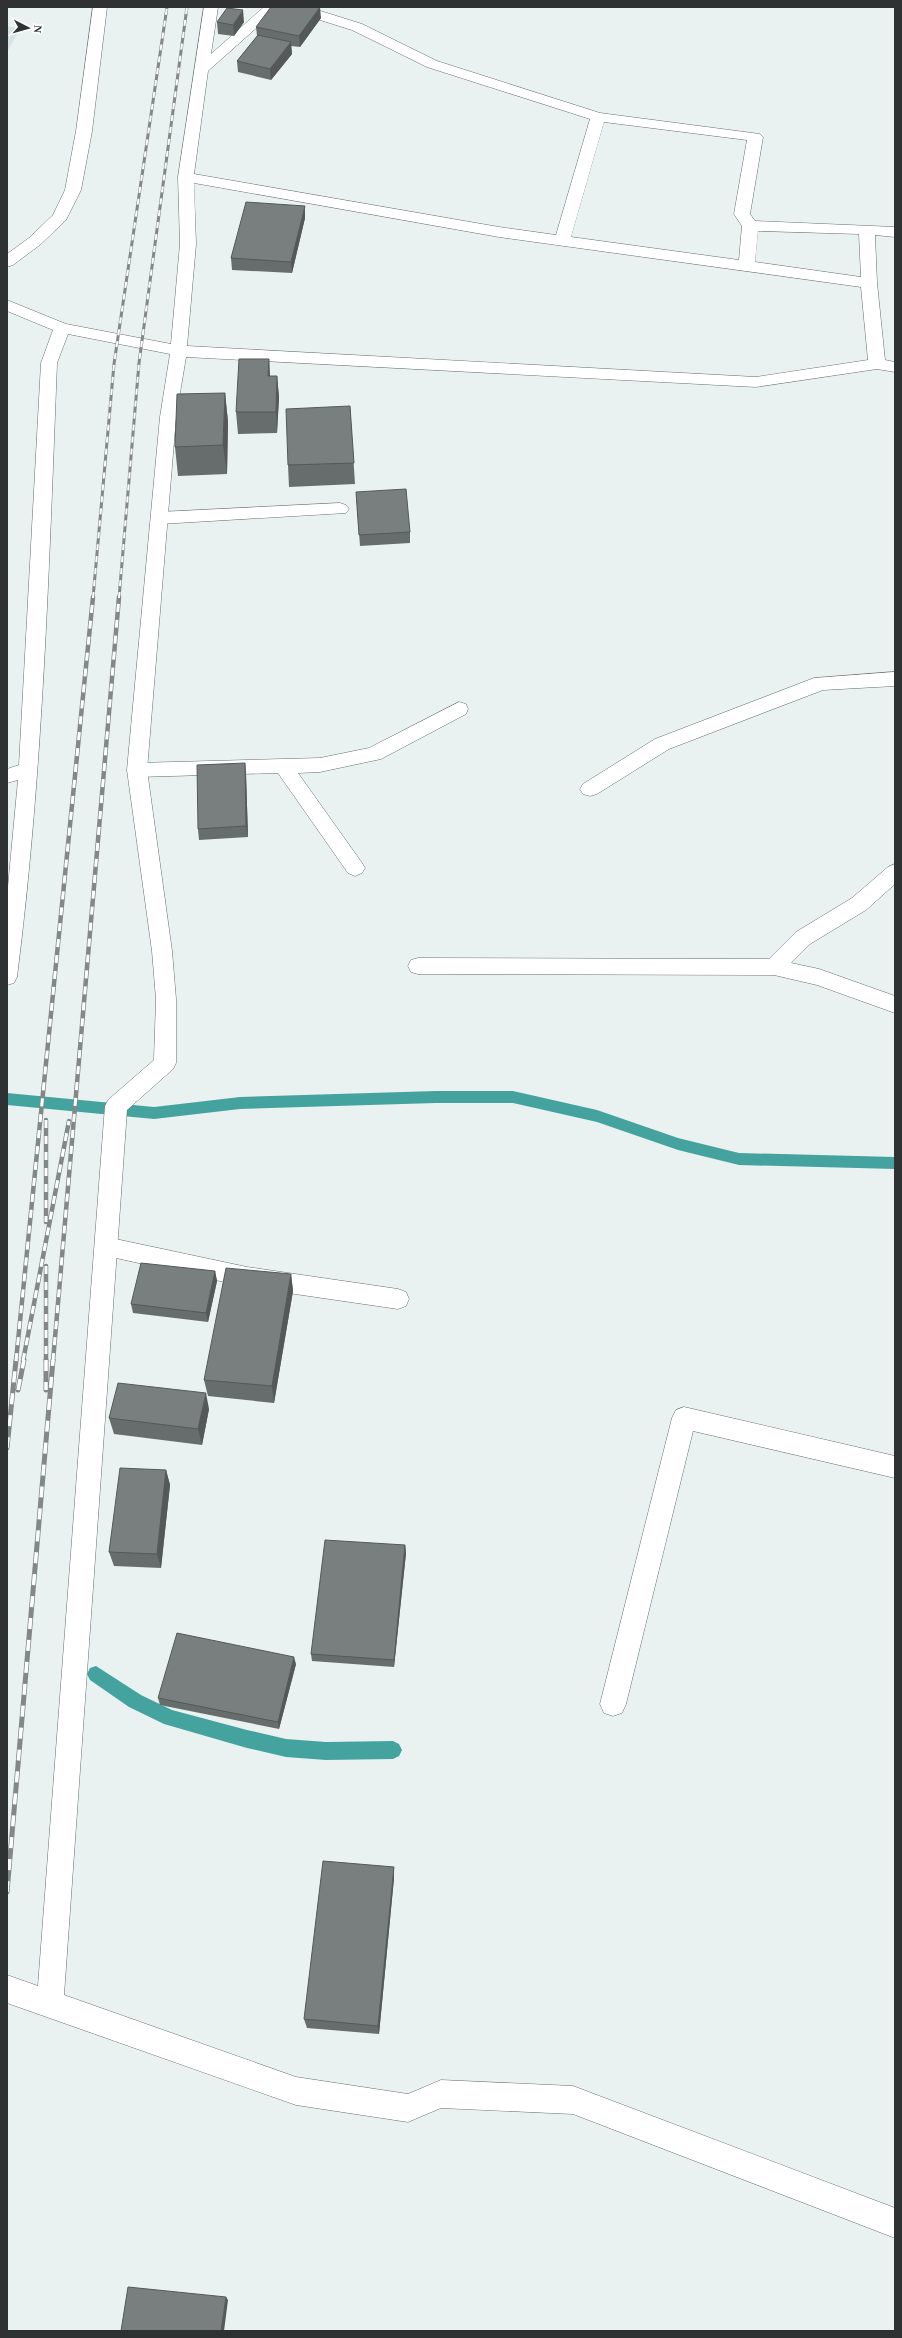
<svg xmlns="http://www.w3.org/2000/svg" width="902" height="2338" font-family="Georgia,serif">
  <rect width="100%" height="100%" fill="#eaf2f1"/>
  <path fill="#d5e5e4" d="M7 26 20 29 7 52Z"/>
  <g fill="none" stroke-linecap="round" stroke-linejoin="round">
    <path fill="#45a39f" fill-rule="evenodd" d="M436 1091H513L597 1110 678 1138 739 1153 895 1157V1169L739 1165 678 1150 597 1122 513 1103H436L240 1109 154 1119 7 1105V1093L154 1107 240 1097Z
      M96 1666 141 1695 172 1710 247 1730 286 1739 326 1742 393 1741 399 1744 402 1750 399 1756 393 1759 326 1760 286 1757 247 1748 164 1724 129 1707 90 1680 87 1674 90 1668Z"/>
    <g stroke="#676d6d" stroke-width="1">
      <path id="service" d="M340 503 346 505 349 509 346 513 160 524 154 522 151 518 154 514 160 512Z
        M895 672V686L823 690 669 749 597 794 590 796 583 794 580 789 583 784 655 739 814 678Z
        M459 702 466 704 468 709 466 714 381 759 320 772 298 773 362 863 365 868 362 873 355 876 348 873 278 773 137 777 130 775 127 770 130 765 137 763 320 758 369 748Z
        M895 864V884L866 910 810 944 791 963 819 969 895 996V1013L817 985 774 975 418 974 411 972 408 966 411 960 418 958 769 959 796 932 852 898 888 867Z
        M106 1237 247 1267 398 1289 406 1292 409 1299 406 1306 398 1309 247 1287 98 1254 95 1247 98 1240Z
        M684 1407 895 1456V1478L693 1431 626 1704 622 1713 613 1716 604 1713 600 1704 672 1418 676 1410Z"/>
    </g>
    <g stroke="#676d6d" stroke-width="1">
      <path id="minor" d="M93 7H107L92 131 81 190 66 220 41 244 13 265 7 267V254L29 238 53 215 65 190 76 131Z
        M204 7H218L211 54 264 7H280L208 71 194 174 499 227 556 235 590 119 427 67 352 30 288 10 286 7H308L362 24 437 61 600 113 760 134 763 137 750 214 755 221 895 227V237L875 235 877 283 885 360 895 362V372L877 369 756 387 186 357 176 417 147 770 172 951 176 999V1063L173 1069 127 1110 64 1995 296 2077 408 2094 441 2080 573 2086 895 2208V2238L573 2114 441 2108 408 2122 296 2105 7 2003V1975L38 1986 105 1106 108 1100 154 1060 156 999 152 951 127 770 160 417 170 354 68 334 57 363C49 568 43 773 17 977L14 983 7 985V897L18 780 7 783V769L19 765 41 363 53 330 7 311V300L66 324 171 344 180 244 178 177ZM604 122 747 140 734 214 742 226 739 260 571 237ZM194 183 499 237 861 287 868 360 756 377 187 346 196 244ZM758 231 859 234 861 277 755 262Z"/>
    </g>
    <use href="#service" fill="#fff" fill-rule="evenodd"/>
    <use href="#minor" fill="#fff" fill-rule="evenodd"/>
    <g stroke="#828787" stroke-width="3">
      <path id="rail-far2" d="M93 598 114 364 167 7
        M119 598 139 363 187 7"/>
    </g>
    <g stroke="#828787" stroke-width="4.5">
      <path id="rail-far1" d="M46 1120V1222
        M46 1266V1361
        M16 1361 93 597
        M23 1361 69 1121
        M53 1361 119 597"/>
    </g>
    <g stroke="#828787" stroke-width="5">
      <path id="rail" d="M46 1360V1390
        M18 1390 24 1360
        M7 1448 16 1360
        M7 1892 53 1360"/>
    </g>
    <use href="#rail-far2" stroke="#fff" stroke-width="2" stroke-dasharray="6" stroke-linecap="butt"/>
    <use href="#rail-far1" stroke="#fff" stroke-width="3" stroke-dasharray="8" stroke-linecap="butt"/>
    <use href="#rail" stroke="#fff" stroke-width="3.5" stroke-dasharray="11" stroke-linecap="butt"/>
  </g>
  <path fill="#676d6c" d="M321 18 300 47 291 46 292 54 271 80 238 72 237 61 257 36 256 27Z
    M217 22H244L234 36 218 34Z
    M305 218 292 273 232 270 231 258Z
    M269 359 270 376H277L279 397 277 433 238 434 236 412Z
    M225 393 228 422 227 474 178 476 175 447Z
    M350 406 355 484 289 487 288 465Z
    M356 492 410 532V543L360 546Z
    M245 763 246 774 248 837 199 840 198 829Z
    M215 1271 217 1281 208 1322 133 1313 131 1304Z
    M291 1274 293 1291 274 1403 208 1396 204 1380Z
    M209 1409 202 1445 114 1434 109 1418Z
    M166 1470 170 1485 161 1568 114 1566 109 1552Z
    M405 1545 406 1553 394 1667 312 1661 311 1654Z
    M296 1664 279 1729 160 1705 158 1698Z
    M394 1867V1878L379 2034 307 2028 304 2019Z"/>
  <path fill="#545958" d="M320 7 321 18 300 47 299 36Z
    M243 10 244 22 234 36 233 25Z
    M291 42 292 54 271 80 270 69Z
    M305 206V218L292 273 291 262Z
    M269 359 270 380 268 376Z
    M277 376 279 397 277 433 276 412Z
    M225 393 228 422 227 474 223 445Z
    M245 763 246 774 248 837 246 826Z
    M215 1271 217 1281 208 1322 206 1313Z
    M291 1274 293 1291 274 1403 272 1386Z
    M206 1393 209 1409 202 1445 198 1429Z
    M166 1470 170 1485 161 1568 157 1554Z
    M405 1545 406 1553 394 1667V1660Z
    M294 1657 296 1664 279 1729 278 1722Z
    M394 1867V1878L379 2034 378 2026Z
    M226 2297 228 2300 224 2331H221Z"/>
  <path fill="#787f7e" stroke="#545958" d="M271 7H320L299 36 256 27Z
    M227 8 243 10 233 25 217 22Z
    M258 35 291 42 270 69 237 61Z
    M246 202 305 206 291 262 231 258Z
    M239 359H269L268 376H277L276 412H236Z
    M225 393 223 445 175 447 177 394Z
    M350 406 354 463 288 465 286 409Z
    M406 489 410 532 359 535 356 492Z
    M245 763 246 826 198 829 197 765Z
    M141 1263 215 1271 206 1313 131 1304Z
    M226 1268 291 1274 272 1386 204 1380Z
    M118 1383 206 1393 198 1429 109 1418Z
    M120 1468 166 1470 157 1554 109 1552Z
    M325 1540 405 1545 394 1660 311 1654Z
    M177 1633 294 1657 278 1722 158 1698Z
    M323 1861 394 1867 378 2026 304 2019Z
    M128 2287 226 2297 221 2331H121Z"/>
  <rect width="902" height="2338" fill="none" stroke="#2f3232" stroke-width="16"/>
  <g transform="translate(28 28) rotate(96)" stroke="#ffffff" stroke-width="3" paint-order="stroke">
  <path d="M0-3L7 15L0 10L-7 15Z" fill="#2f3232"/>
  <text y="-6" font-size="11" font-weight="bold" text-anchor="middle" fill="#2f3232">N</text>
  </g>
</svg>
